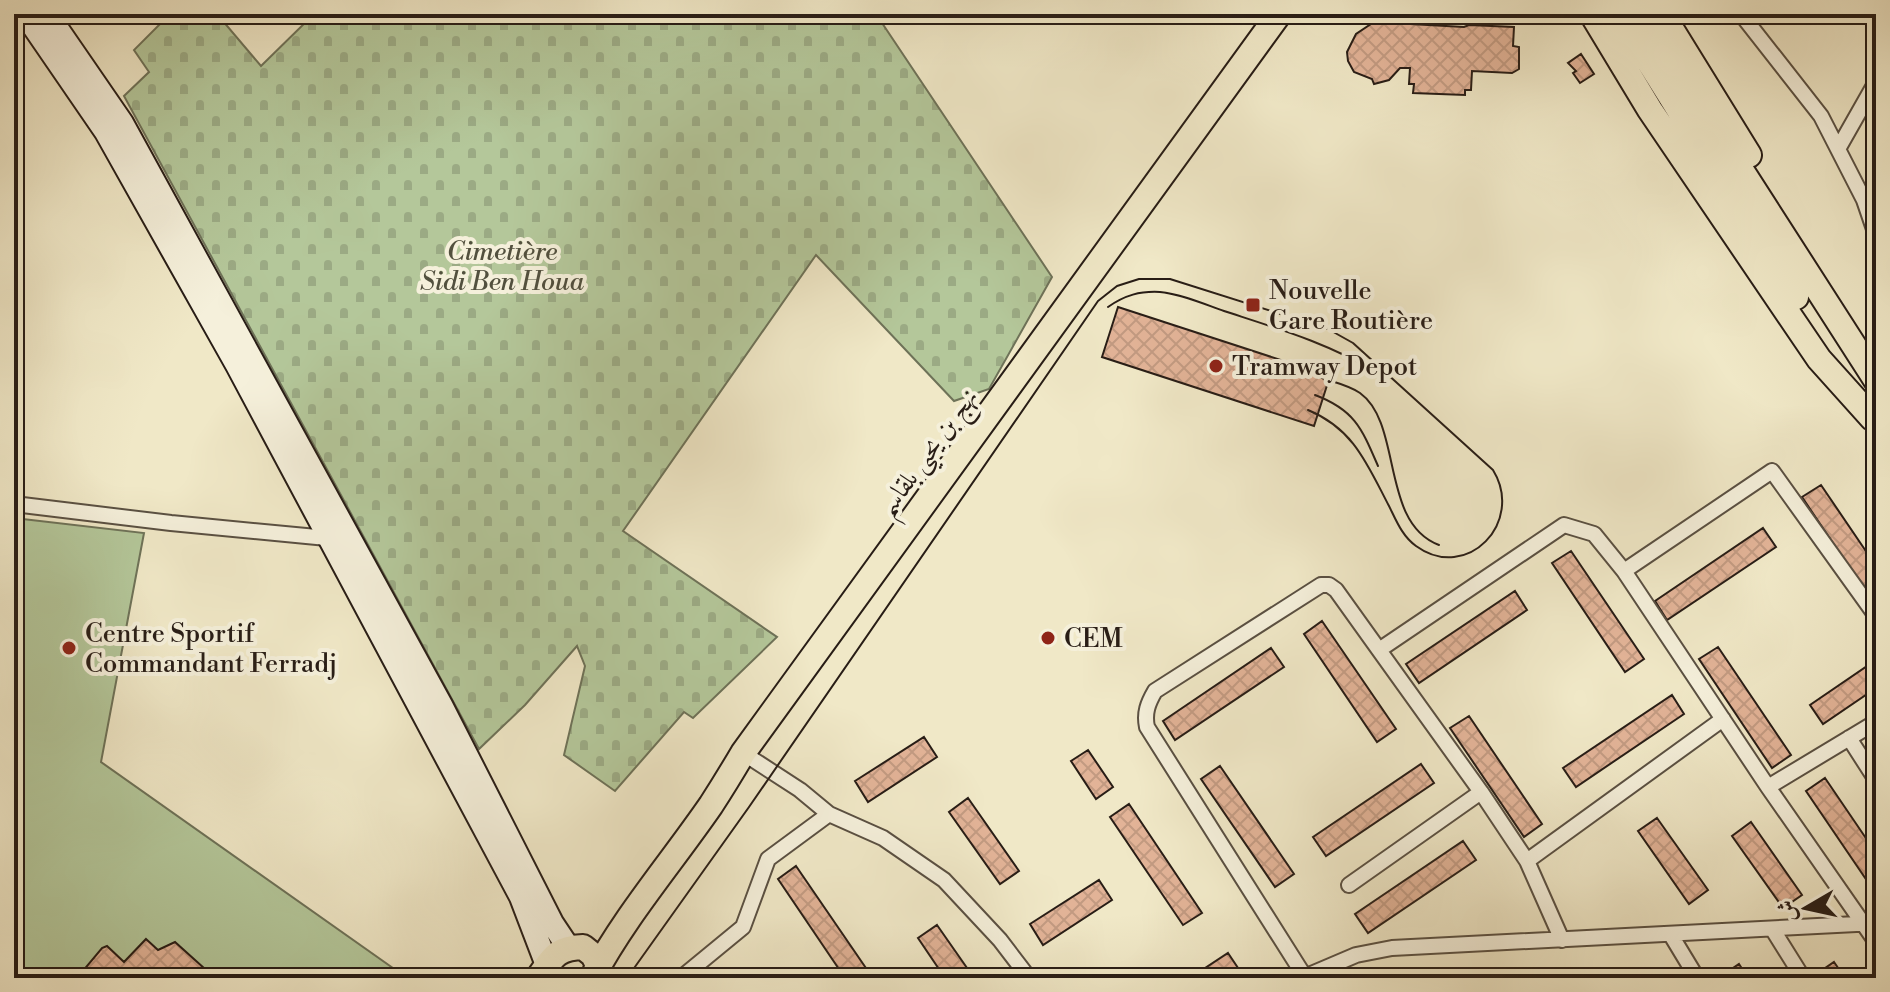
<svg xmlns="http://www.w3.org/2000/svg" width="1890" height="992" font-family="'Libre Bodoni',Amiri,serif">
  <defs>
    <pattern id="cemetery-stones" width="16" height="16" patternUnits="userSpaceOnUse" patternTransform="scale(2)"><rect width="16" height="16" fill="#b4c79a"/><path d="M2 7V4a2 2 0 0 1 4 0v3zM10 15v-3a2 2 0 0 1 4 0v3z" fill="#9baa84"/></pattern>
    <pattern id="building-cross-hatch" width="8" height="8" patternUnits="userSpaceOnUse" patternTransform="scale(2)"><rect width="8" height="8" fill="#e2b397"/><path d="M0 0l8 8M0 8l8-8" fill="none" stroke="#c29a81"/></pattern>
  </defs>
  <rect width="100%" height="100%" fill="#f0e8c7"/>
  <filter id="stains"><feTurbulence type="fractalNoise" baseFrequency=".0025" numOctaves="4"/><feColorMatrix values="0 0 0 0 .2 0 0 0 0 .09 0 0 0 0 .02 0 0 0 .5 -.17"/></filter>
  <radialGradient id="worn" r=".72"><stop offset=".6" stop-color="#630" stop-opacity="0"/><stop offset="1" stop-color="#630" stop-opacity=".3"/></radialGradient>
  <path fill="url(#cemetery-stones)" stroke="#6e7258" stroke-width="2" d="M170 14H217L261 66 314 14H876L1052 277 989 389 954 401 816 255 623 531 777 637 693 718 684 712 615 791 564 755 585 666 577 646 525 705 479 749 124 96 149 72 134 50Z"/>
  <path fill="#b4c79a" stroke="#6e7258" stroke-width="2" d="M14 518 144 533 101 762 407 978H14Z"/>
  <path fill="url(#building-cross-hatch)" stroke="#281d16" stroke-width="2" d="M1374 22 1464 27 1469 25 1514 27 1513 46 1519 47V69L1512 73 1472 71 1471 90H1465V95L1413 93 1414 84H1409L1410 68H1400L1389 80 1374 84 1372 79 1354 72 1348 61 1347 52 1356 34Z
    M1581 54 1594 74 1580 83 1573 73 1576 71 1568 63Z
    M1118 307 1330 376 1314 426 1102 357Z
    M1821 485 1876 566 1875 606 1802 497Z
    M1763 528 1776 547 1667 620 1655 601Z
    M1571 551 1644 659 1625 672 1552 563Z
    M1515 591 1527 610 1419 683 1406 664Z
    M1322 621 1396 729 1377 742 1304 634Z
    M1718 647 1791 755 1772 768 1699 659Z
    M1271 648 1284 667 1175 740 1163 721Z
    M1876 660V688L1823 724 1810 705Z
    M1672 695 1684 714 1576 787 1563 768Z
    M1469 716 1542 824 1524 837 1450 728Z
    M924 737 937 757 868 802 855 781Z
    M1088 750 1113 787 1096 799 1071 761Z
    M1421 764 1434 783 1326 856 1313 837Z
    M1220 766 1294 874 1275 887 1201 779Z
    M1825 778 1876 853V894L1806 791Z
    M968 798 1019 871 1000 884 949 812Z
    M1129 804 1202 913 1183 925 1110 817Z
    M1657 818 1708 890 1689 904 1638 831Z
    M1751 822 1802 895 1783 908 1732 836Z
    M1463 841 1476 860 1368 933 1355 914Z
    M796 866 870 974 864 978H845L778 879Z
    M1099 880 1112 900 1043 945 1030 924Z
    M937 925 974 978H945L918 938Z
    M146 939 158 950 175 942 215 978H77L102 948 107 946 124 962Z
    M1228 953 1242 974 1235 978H1190Z
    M1834 962 1845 978H1817L1815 975Z
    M1739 964 1748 978H1721L1720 977Z"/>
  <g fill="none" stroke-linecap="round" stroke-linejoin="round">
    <g stroke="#5a5042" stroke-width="18">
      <path id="minor" d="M1741 14 1821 116 1864 200 1876 235
        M1838 149 1876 82
        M14 504 171 523 327 538 335 536
        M1624 571 1772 471 1876 616
        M1379 650 1481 792 1527 861 1562 940
        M1849 738 1876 780
        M743 753 800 790 829 814 883 838 944 880 1000 940 1029 978
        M1768 787 1876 722
        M1527 861 1723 719
        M1349 885 1481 792
        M1773 930 1803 978
        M1671 935 1697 978
        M1305 977 1147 727C1144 713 1148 703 1155 691L1321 585H1329L1336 590 1379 650 1564 525 1594 534 1624 571 1768 787 1876 942
        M681 978 743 927 768 859 829 814
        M1302 978 1356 955 1392 948 1876 923"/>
    </g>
    <g stroke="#281d16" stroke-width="26">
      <path id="secondary" d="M25 14 106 132 237 365 521 897 547 965
        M47 14 122 123 441 705 552 923 568 947"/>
    </g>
    <g stroke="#281d16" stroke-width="28">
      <path id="primary" d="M538 978C553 957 556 948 583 947L593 955 598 965
        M592 978C625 916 671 863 711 805 722 788 733 770 743 753L1279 14"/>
    </g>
    <g stroke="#281d16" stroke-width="28">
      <path id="trunk" d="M1592 14 1650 110 1819 359 1872 418
        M1619 14 1796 297
        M1641 14 1876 380
        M1662 14 1749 155"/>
    </g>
    <use href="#minor" stroke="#f5f0db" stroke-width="14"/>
    <use href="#secondary" stroke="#f5f0db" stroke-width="22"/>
    <use href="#primary" stroke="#f0e8c7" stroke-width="24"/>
    <use href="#trunk" stroke="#f0e8c7" stroke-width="24"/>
    <path stroke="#281d16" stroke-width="2" d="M1108 307C1125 295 1140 291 1160 292 1181 294 1204 304 1224 311 1276 328 1331 344 1377 373
      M1319 377C1333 382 1349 385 1360 393 1403 424 1380 523 1439 545
      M1315 395C1355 410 1362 429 1378 466
      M627 978 749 807 1098 301 1117 286 1139 279H1170L1328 329 1353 343 1493 470C1525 522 1467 583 1416 546 1402 536 1396 520 1389 506 1367 464 1354 429 1308 410"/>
  </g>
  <g fill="#8f2418" stroke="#f5f0db" stroke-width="3">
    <rect x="1245" y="297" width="16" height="16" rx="4"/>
    <circle cx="1216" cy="366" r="8"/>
    <circle cx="1048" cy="638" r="8"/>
    <circle cx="69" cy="648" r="8"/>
  </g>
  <g text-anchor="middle" stroke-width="8" stroke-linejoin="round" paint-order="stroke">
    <g font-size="26" font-style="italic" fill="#52503e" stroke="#f5f0db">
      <text x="502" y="260">Cimetière<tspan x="502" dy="30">Sidi Ben Houa</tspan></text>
    </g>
    <g font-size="26" fill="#281d16" stroke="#f5f0db" text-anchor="start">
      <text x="1269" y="299">Nouvelle<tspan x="1269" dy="30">Gare Routière</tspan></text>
      <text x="1232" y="375">Tramway Depot</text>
      <text x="85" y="642">Centre Sportif<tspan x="85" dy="30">Commandant Ferradj</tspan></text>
      <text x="1064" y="647">CEM</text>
    </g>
    <g font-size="26" fill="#281d16" stroke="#f5f0db">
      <text transform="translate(927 452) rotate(-54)" y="9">نهج بن يحيى بلقاسم</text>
    </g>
  </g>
  <rect width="1890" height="992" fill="none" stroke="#f0e8c7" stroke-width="48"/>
  <rect x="16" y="16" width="1858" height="960" fill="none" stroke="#281d16" stroke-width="4"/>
  <rect x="24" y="24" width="1842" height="944" fill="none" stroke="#281d16" stroke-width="2"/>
  <g transform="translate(1806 908) rotate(261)" stroke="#f5f0db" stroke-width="6" paint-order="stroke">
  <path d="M0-6L14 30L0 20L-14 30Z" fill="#281d16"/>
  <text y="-12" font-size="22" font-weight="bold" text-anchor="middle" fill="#281d16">ش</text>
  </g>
  <rect width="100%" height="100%" filter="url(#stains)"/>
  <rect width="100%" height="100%" fill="url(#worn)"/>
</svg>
